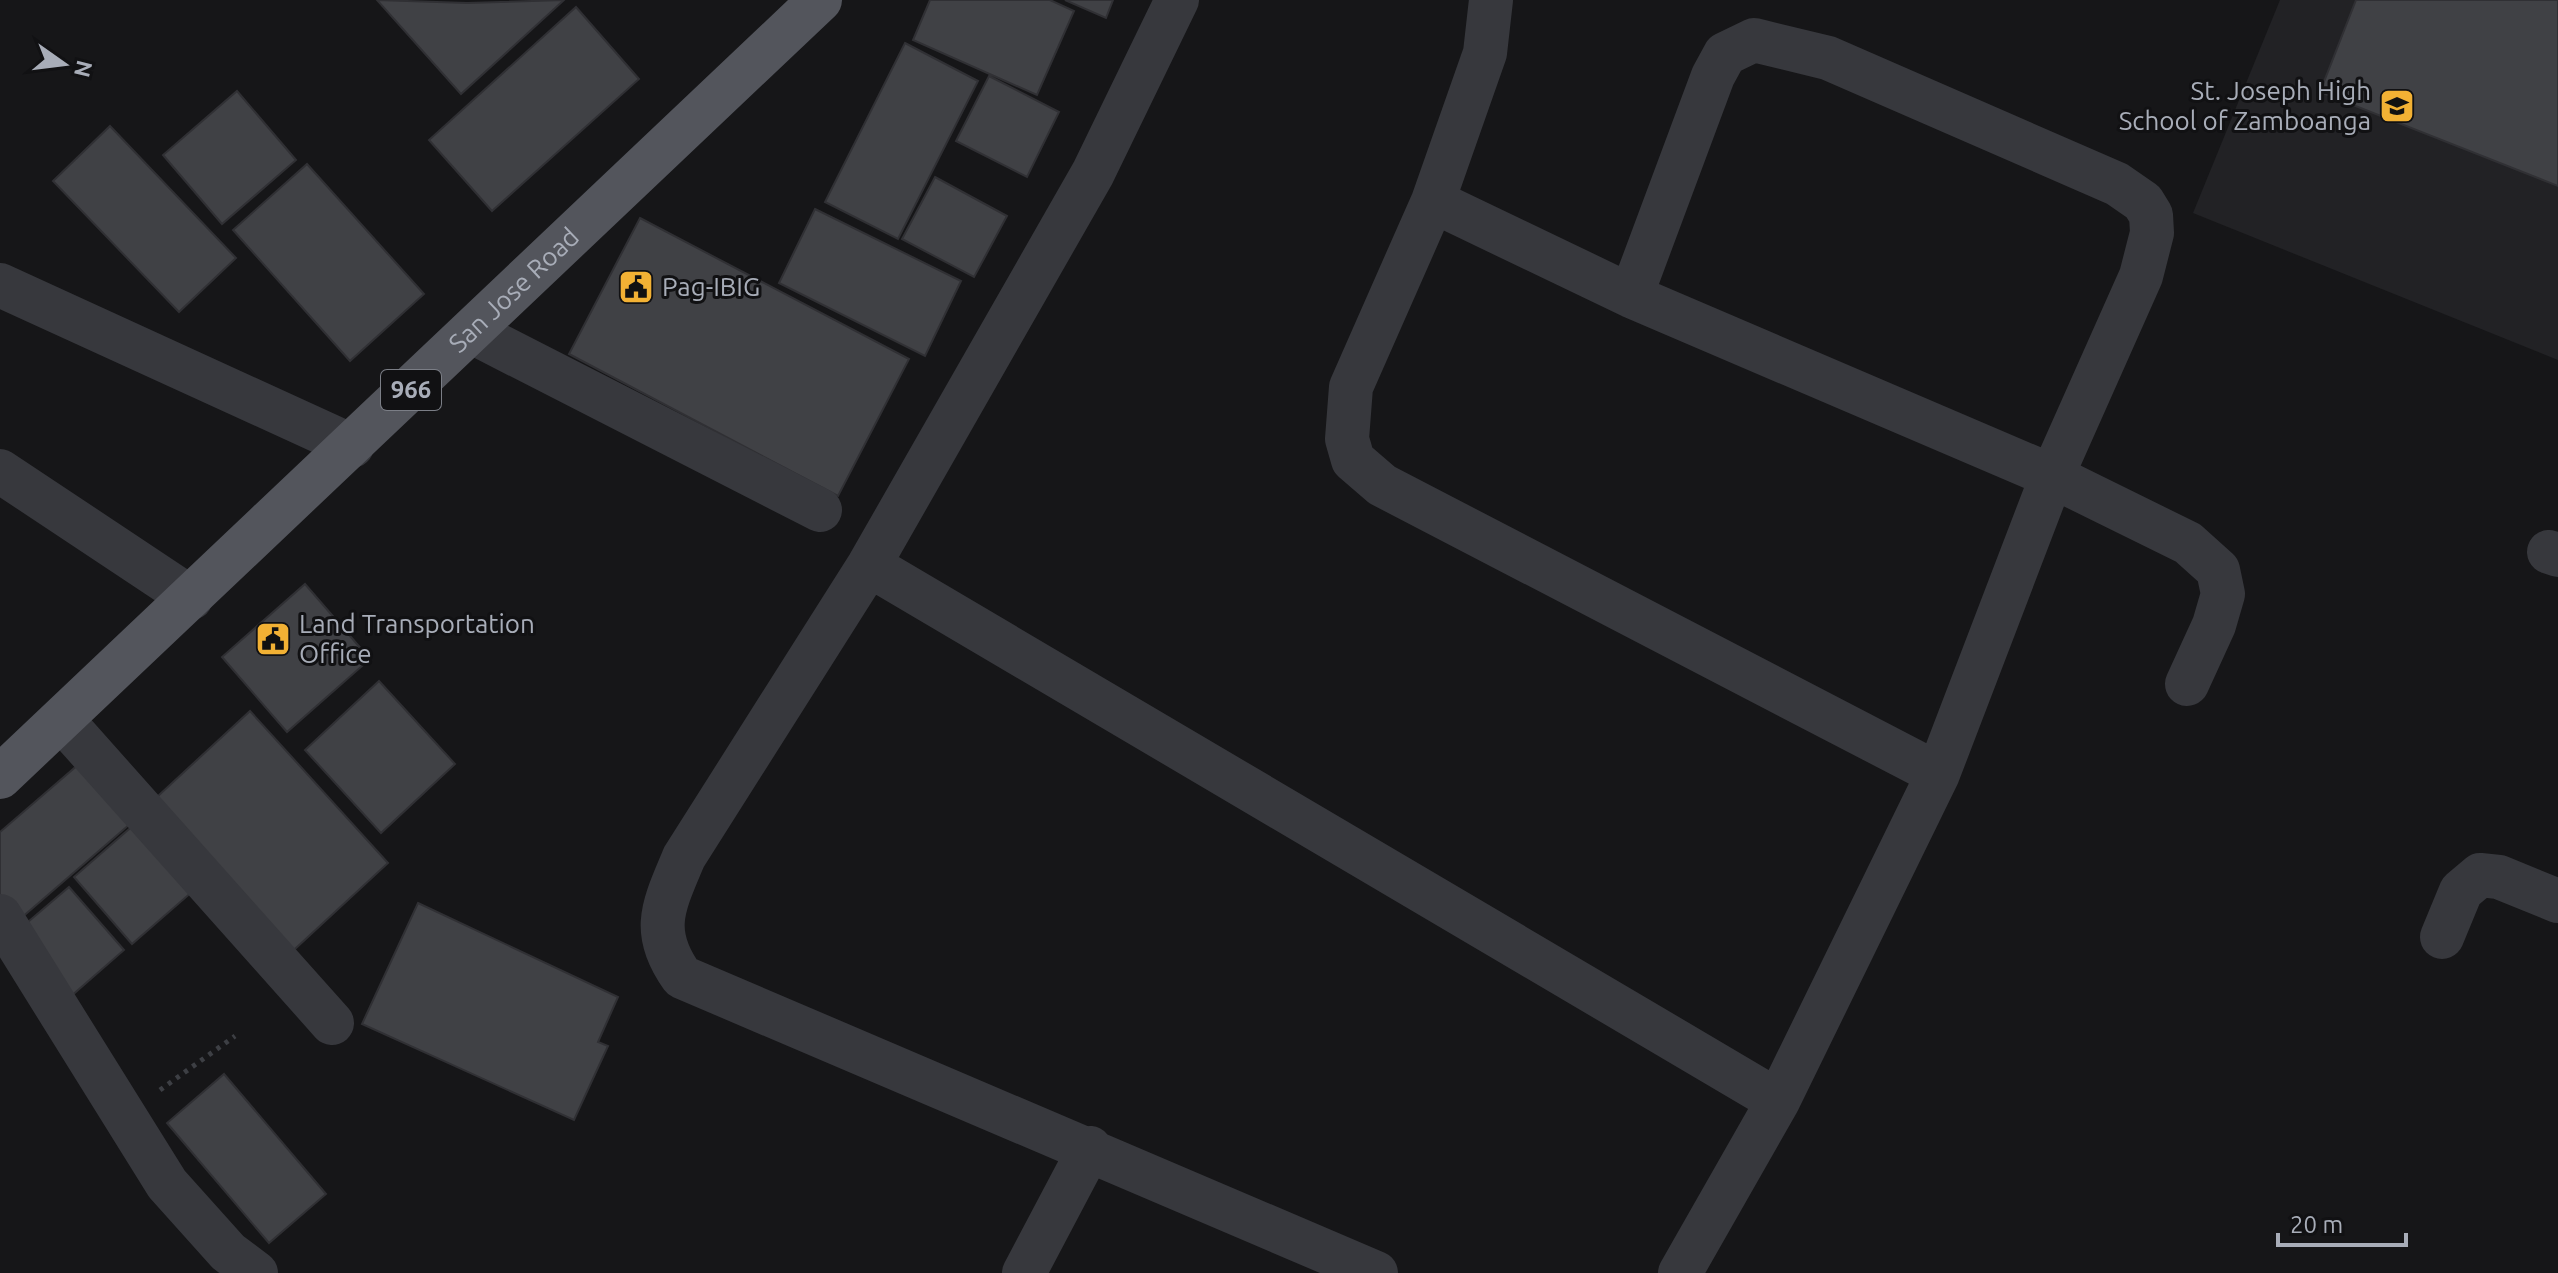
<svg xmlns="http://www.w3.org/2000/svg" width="2558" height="1273" font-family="Ubuntu,sans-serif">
  <rect width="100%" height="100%" fill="#161618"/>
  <path fill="#222225" d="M2280 0H2558V360L2193 213Z"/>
  <path fill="#404145" stroke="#303034" stroke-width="2" d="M377 0 467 3 564 0 461 94Z
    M930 0H1050L1074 11 1037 95 913 40Z
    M1065 0H1113L1106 18Z
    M2356 0H2558V186L2320 92Z
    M576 7 639 79 492 211 429 140Z
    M905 43 978 81 898 239 825 202Z
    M989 76 1059 112 1027 177 956 141Z
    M237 91 296 160 222 224 163 155Z
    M110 126 236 258 179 312 53 181Z
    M307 164 424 294 350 361 233 230Z
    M935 177 1007 216 974 277 902 239Z
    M815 209 961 281 925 356 779 283Z
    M640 218 909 359 838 496 569 354Z
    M305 584 370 659 287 732 222 657Z
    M379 681 455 764 381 833 305 750Z
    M250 711 388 863 283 960 145 808Z
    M79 764 130 824 20 919 0 894V832Z
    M136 823 193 891 132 944 74 877Z
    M69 887 124 950 70 997 15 933Z
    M418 903 618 997 598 1042 608 1046 574 1120 362 1024Z
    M224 1074 326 1194 269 1243 167 1123Z"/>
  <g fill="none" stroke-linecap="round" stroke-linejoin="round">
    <path stroke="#3d3f44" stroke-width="5" stroke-dasharray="4 6" stroke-linecap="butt" d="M160 1090 235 1036"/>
    <path stroke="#37383d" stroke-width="44" d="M1177 0 1093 173 869 565 684 857C664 905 649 931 682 977L1376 1273
      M1491 0 1485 53 1433 201 1351 387 1347 439 1353 460 1382 485 1938 774
      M1433 201 1631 296 2052 476 2188 543 2218 570 2223 594 2214 625 2187 684
      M0 285 352 446
      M1631 296 1713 76 1725 54 1754 40 1828 58 2117 184 2143 202 2151 215 2152 233 2141 276 2052 476 1938 774 1778 1101 1680 1273
      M472 332 820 510
      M0 471 191 598
      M2549 552 2558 555
      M869 565 1778 1101
      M62 720 332 1023
      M0 916 167 1184 228 1252 256 1273
      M2442 937 2461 891 2480 875 2499 877 2558 901
      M1024 1273 1090 1148"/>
    <path stroke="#53555c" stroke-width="44" id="s1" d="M0 777 820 0"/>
  </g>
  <defs>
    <g id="school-square" transform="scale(1.8)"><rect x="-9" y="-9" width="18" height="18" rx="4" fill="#f2b134" stroke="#111113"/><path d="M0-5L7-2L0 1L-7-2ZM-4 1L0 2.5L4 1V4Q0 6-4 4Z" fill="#111"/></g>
    <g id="civic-square" transform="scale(1.8)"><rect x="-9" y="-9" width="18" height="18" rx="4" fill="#f2b134" stroke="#111113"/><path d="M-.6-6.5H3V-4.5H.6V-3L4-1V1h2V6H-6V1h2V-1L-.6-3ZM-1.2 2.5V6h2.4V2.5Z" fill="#111"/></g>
  </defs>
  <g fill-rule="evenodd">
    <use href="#school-square" x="2397" y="106"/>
    <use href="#civic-square" x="636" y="287"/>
    <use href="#civic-square" x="273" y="639"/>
  </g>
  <g text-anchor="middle" stroke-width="6" stroke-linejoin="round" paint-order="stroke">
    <rect fill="#111113" stroke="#7b7e86" stroke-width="2" x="381" y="370" width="60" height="40" rx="6"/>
    <g font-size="24" font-weight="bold" fill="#a8adb8">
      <text x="411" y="398">966</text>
    </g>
    <g font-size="26" fill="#a8adb8" stroke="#111113" text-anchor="start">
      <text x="2371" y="100" text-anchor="end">St. Joseph High<tspan x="2371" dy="30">School of Zamboanga</tspan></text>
      <text x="662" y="296">Pag-IBIG</text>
      <text x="299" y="633">Land Transportation<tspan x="299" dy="30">Office</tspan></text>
    </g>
    <g font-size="26" fill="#a8adb8" stroke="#111113">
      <text dy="9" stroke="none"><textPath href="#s1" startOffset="708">San Jose Road</textPath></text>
    </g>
  </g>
  <g transform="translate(64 64) rotate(104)" stroke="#111113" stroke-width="6" paint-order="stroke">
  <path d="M0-6L14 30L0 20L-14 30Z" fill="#a8adb8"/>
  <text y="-12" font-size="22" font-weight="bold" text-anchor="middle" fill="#a8adb8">N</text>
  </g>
  <path d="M2278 1233v12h128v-12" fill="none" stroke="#a8adb8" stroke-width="4"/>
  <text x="2290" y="1233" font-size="24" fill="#a8adb8" stroke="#111113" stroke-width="6" paint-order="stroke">20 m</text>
</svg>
